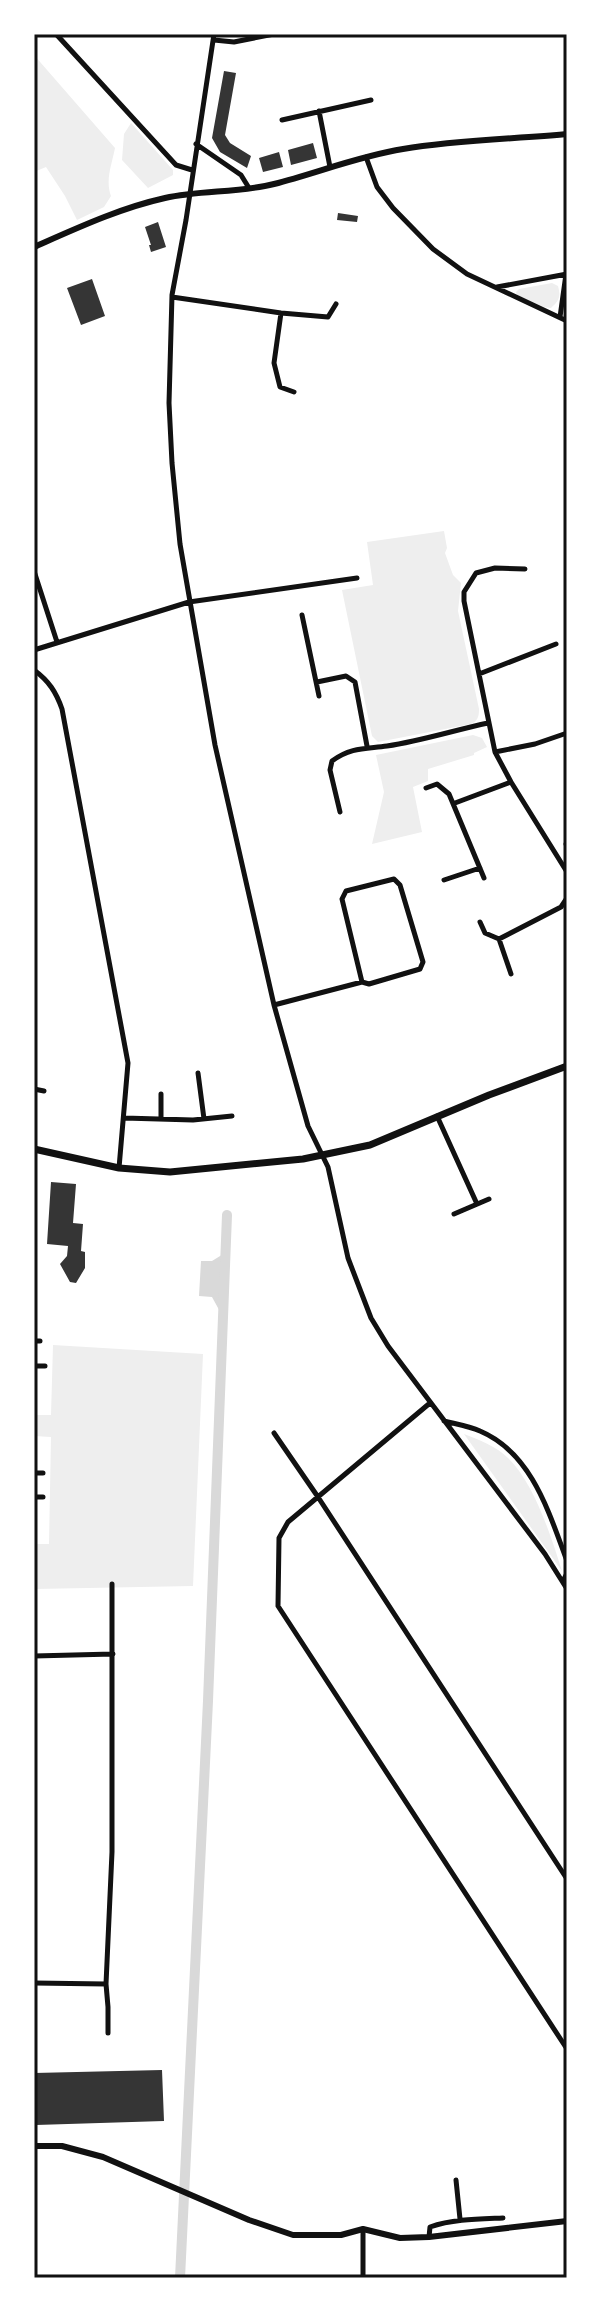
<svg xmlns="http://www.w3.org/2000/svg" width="601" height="2312" font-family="'Public Sans',sans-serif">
  <rect width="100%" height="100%" fill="#fff"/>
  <path fill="#eee" d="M34 55 115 148C112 164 105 180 111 196L104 207 77 220 65 196 46 167 34 172Z
    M131 123 173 170V175L148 188 122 160 124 134Z
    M552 283 558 286C561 297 559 301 551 308L544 307 517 295 516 292 519 289Z
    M444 531 447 548 445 553 453 575 461 583 458 611 479 709C479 716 478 721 471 724L378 742 372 736 342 590 373 585 367 542Z
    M473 735 482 738 487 747 474 753V755L428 769V781L413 787 422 832 372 844 384 792 376 755Z
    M53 1345 203 1354 193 1586 35 1589 34 1544H49L51 1437 34 1436V1415H51Z
    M464 1434C479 1440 496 1446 508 1458 534 1483 551 1536 562 1571Z"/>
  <path fill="#d9d9d9" d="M225 1253 223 1317 212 1297 199 1296 201 1261H212Z"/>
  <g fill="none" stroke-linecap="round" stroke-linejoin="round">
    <path stroke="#d9d9d9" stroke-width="10" d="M180 2278 208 1701 227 1215"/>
  </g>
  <path fill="#353535" d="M224 71 236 73 225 135 230 143 251 156 247 168 220 152 212 138Z
    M313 143 317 158 291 165 288 150Z
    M279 152 283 167 263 172 259 158Z
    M338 213 358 216 357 222 337 220Z
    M158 222 166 247 151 252 149 245H151L145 227Z
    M92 279 105 316 81 325 67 288Z
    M51 1182 76 1184 73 1223 83 1224 81 1251 85 1252V1268L76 1283 70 1282 60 1264 67 1256 68 1246 47 1244Z
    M162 2070 164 2121 36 2125 34 2073Z"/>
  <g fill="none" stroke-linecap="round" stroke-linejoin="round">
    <path stroke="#111" stroke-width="5" d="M56 34 176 165 192 170
      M214 34 186 220 172 295 169 403 172 463 180 544 215 745 274 1005 308 1126 328 1167 348 1258 371 1318 388 1346 545 1554 567 1589
      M214 40 234 42 274 34
      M319 111 330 167
      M282 120 371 100
      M196 144 241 175 249 188
      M366 157 377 187 393 208 433 249 467 274 567 321
      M497 287 567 274
      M172 297 281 313 328 317 336 304
      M281 313 274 363 280 387 294 392
      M560 317 566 274
      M525 569 495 568 476 573 464 592V601L495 752 511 782 567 872
      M34 571 57 642
      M302 615 319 696
      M34 650 189 602 357 578
      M34 670C49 681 56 692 62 709L128 1063 119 1168
      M479 674 556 644
      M317 682 346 676 355 682 367 746
      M495 752 535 744 567 733
      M426 788 437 784 449 794 484 878
      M455 803 511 782
      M340 812 330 770 332 761C351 747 366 749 387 746 421 741 455 730 488 723
      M566 844H567
      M444 880 480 868
      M480 922 485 933 499 939 561 907 567 898
      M499 939 511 974
      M274 1005 362 982 369 984 420 969 423 962 400 885 394 879 346 891 342 899 362 982
      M198 1073 204 1119
      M34 1089 44 1091
      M437 1116 477 1204
      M124 1118 193 1120 232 1116
      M161 1119V1094
      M454 1214 489 1199
      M34 1341H40
      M34 1366H45
      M430 1403 288 1522 279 1538 278 1606 567 2049
      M444 1421C456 1424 469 1426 480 1431 532 1453 549 1513 567 1561
      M274 1433 318 1497 567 1879
      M34 1473H43
      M34 1497H43
      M563 1581 567 1573
      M34 1656 113 1654
      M34 1983 106 1984
      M108 2033V2007L106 1984 112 1852V1584
      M456 2180 460 2219
      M363 2229V2278
      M429 2237 430 2227C453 2219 478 2219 503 2218"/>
    <path stroke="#111" stroke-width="6" d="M34 247C77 228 120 208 165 198 201 190 238 193 274 184 317 173 359 156 403 149 456 140 514 139 567 134
      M34 2146H62L103 2157 249 2220 293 2235H341L363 2229 400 2238 429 2237 567 2221"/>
    <path stroke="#111" stroke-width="7" d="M34 1149 119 1168 170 1172 303 1159 370 1145 489 1095 567 1066"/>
  </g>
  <rect width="601" height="2312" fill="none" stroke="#ffffff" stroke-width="72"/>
  <rect x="36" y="36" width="529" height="2240" fill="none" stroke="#111" stroke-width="3"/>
</svg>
